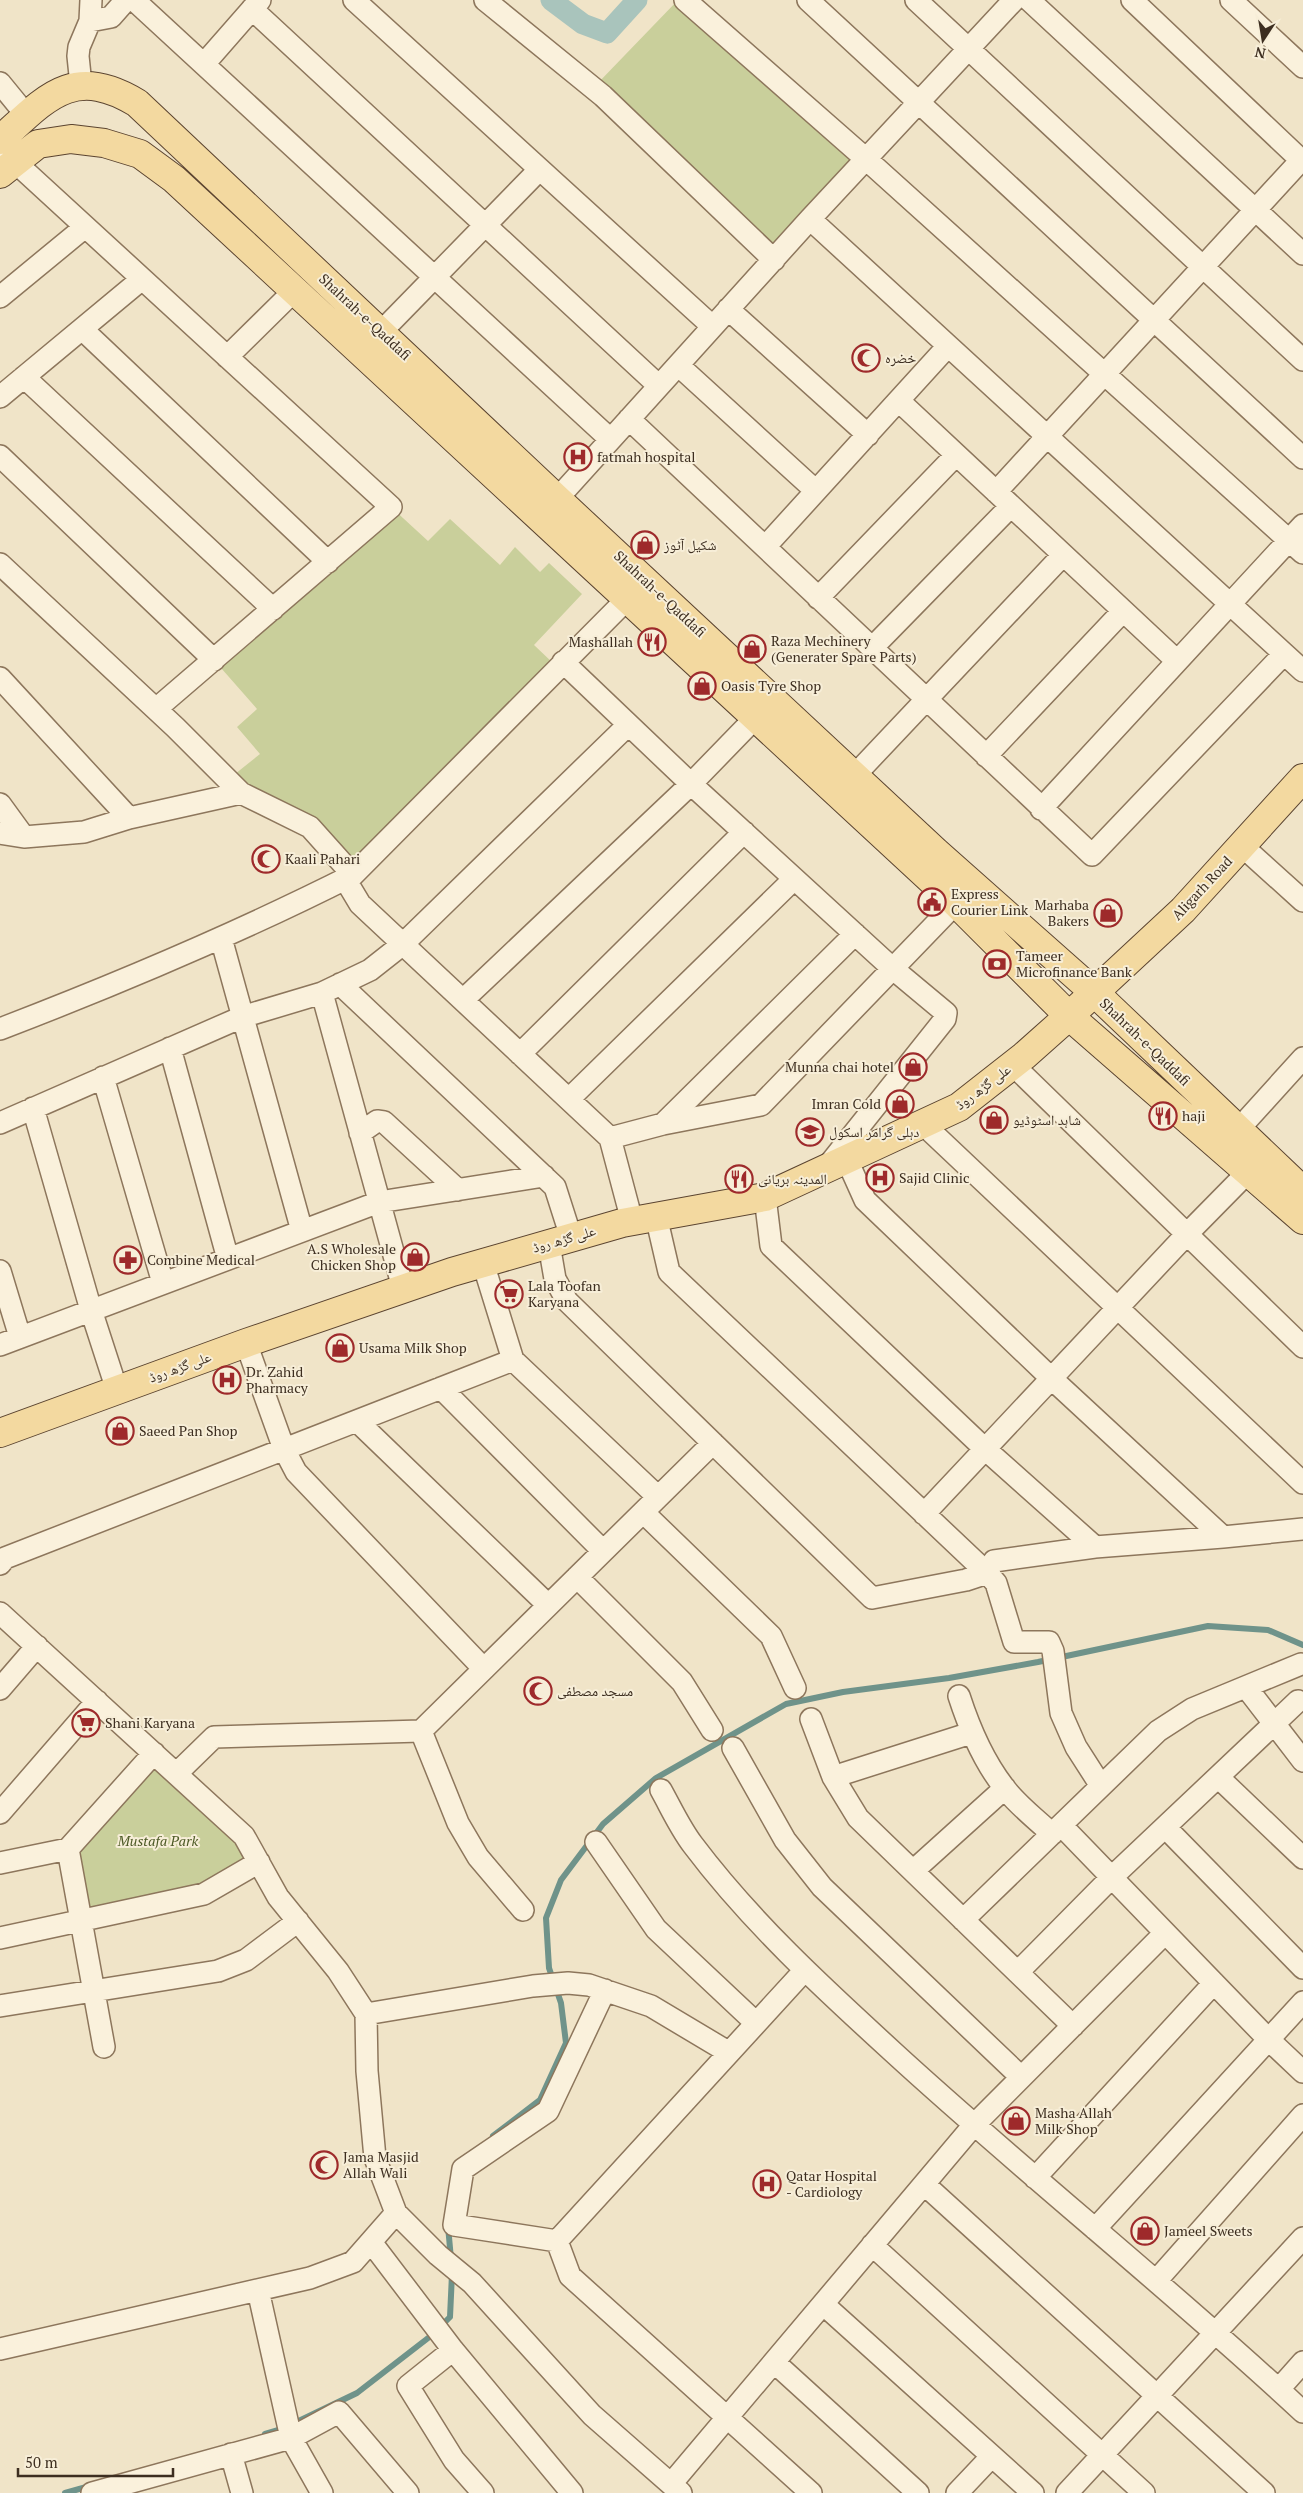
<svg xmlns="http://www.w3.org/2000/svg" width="1303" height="2493" font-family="'PT Serif','Noto Naskh Arabic',serif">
  <rect width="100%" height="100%" fill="#f0e4c8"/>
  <path fill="#c9cf9b" d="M678 0 866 159 774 260 597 84Z
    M391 507 428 541 450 519 500 565 515 547 540 572 549 563 582 594 534 645 554 664 356 863 246 786 235 774 260 754 237 727 257 709 214 660Z
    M154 1753 259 1862 204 1894 82 1922 68 1849Z"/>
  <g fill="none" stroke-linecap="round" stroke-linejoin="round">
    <path stroke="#6f938a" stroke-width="6" d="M493 2136 540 2100 566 2043 561 2003 549 1968 546 1918 561 1880 603 1824 656 1778 786 1704 843 1692 949 1678 1038 1662 1208 1626 1268 1630 1303 1645
      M448 2226 451 2259
      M265 2434 282 2429 357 2393 432 2335 450 2317 452 2274
      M65 2493 90 2486"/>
    <path stroke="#a9c4bc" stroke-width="21" d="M551 0 583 24 607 33 637 0"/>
    <g stroke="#8d765c" stroke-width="24">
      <path id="minor" d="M134 0 610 439
        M354 0 712 326
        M485 0 603 96 774 260
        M685 0 866 159 1303 553
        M808 0 1303 458
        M916 0 1303 360
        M1029 0 1303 254
        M1132 0 1303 162
        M1231 0 1303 67
        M252 9 659 386
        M90 21 111 17 126 0
        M204 64 260 0
        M0 83 27 116
        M81 85 78 56 79 47 90 21 91 0
        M4 152 391 507 156 709
        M810 219 1303 671
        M0 297 85 227
        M728 309 868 435
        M82 329 328 562
        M381 332 539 170
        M227 357 295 290
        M678 365 816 491
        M24 377 273 609
        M0 397 142 279
        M899 401 1177 661
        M629 419 1092 855 1283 655
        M0 456 214 660
        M996 492 1303 158
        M557 499 810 219 1014 0
        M765 547 948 346
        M0 564 175 727 241 793 310 827 353 875
        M818 598 956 455
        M872 648 1011 506
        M563 662 691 784 892 968 946 1013 945 1019 827 1167
        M0 678 129 818
        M986 756 1123 611
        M854 776 1063 555
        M0 804 24 837
        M1041 809 1303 525
        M0 833 24 837 84 832 129 818 241 793
        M1241 845 1303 901
        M345 879 360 904 610 1138 632 1221
        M221 938 302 1231
        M340 984 555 1187 571 1237
        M322 993 403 1288
        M463 1000 691 784 756 717
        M0 1029C120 983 238 933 353 875L638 588
        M170 1048 228 1259
        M520 1054 744 832
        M1013 1065 1303 1347
        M103 1077 163 1283
        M569 1099 794 879
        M33 1108 91 1310 117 1390
        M0 1123 242 1017 322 993 370 970 403 944 628 725
        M663 1124 855 934
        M923 1124 1303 1483
        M1237 1131 1303 1058
        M360 1133 377 1121 384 1122 458 1190
        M610 1138 663 1124 761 1105 956 903
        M847 1160 865 1200 1051 1378 1223 1537
        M765 1197 771 1246 985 1449 1095 1547
        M656 1216 669 1272 987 1573 996 1583 1014 1642H1049L1053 1651 1061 1713 1076 1747 1101 1786
        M549 1244 555 1279 567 1301 872 1598 966 1580 987 1573 994 1561 1095 1547 1223 1537 1303 1529
        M483 1263 513 1360 658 1497
        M0 1271 20 1337
        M246 1343 284 1449 296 1472 483 1668
        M0 1345 379 1202 544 1176
        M441 1388 603 1551
        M357 1421 548 1605
        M643 1512 771 1636 795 1688
        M924 1514 1187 1234 1248 1172
        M0 1564 5 1558 513 1360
        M577 1577 682 1682 712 1730
        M0 1613 244 1836 278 1897 338 1971 366 2014 367 2071 375 2158 396 2213 438 2255 472 2283 592 2415 681 2493
        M1246 1687 1303 1761
        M0 1689 37 1646
        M959 1696C970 1730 984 1763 1007 1791 1020 1807 1037 1820 1052 1834
        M811 1719 833 1777 858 1818 1073 2026
        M421 1731 458 1823 478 1857 523 1910
        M733 1748 785 1840 822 1887 1021 2077
        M176 1774 214 1737 421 1731 713 1443
        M833 1777 971 1733
        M1218 1777 1303 1858
        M661 1790C671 1808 680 1828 693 1845 751 1922 822 1987 893 2052 1027 2175 1170 2288 1303 2412
        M0 1813 97 1701
        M1061 1825 1269 2040 1303 2072
        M1165 1827 1303 1968
        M596 1842 656 1929 756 2023
        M68 1849 104 2047
        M0 1863 68 1849 154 1753
        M913 1871 1005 1788
        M963 1920 1158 1731 1192 1709 1301 1664
        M0 1938 204 1894 259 1862
        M804 1971 557 2241 570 2276 811 2493
        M1018 1972 1111 1878 1298 1701
        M0 2006 218 1971 246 1960 298 1921
        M366 2014 533 1986 568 1983 589 1985 651 2006 728 2052
        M1035 2178 1214 1983
        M924 2184 1264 2493
        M1095 2229 1303 2002
        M557 2241 454 2225 463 2169 548 2111 605 1990
        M371 2242 453 2350 572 2493
        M872 2245 1144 2493
        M1156 2281 1303 2115
        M258 2290 291 2438 322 2493
        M823 2304 1033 2493
        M0 2349 310 2278 353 2262 396 2213
        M453 2350 408 2386 454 2460 483 2493
        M774 2362 918 2493
        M1279 2389 1303 2362
        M231 2454 242 2493
        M671 2484 973 2126 1165 1933
        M92 2493 291 2438 339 2412 408 2493
        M957 2493 992 2456
        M1067 2493 1303 2238"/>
    </g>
    <g stroke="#5b4430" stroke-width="30">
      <path id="major" d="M0 140C46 98 73 64 137 103L557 499 936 852 1095 993 1303 1191
        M0 174 38 144 71 139 104 143 140 154 174 179 956 903 1069 1016 1303 1220
        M0 1433 246 1343 452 1272 622 1223 765 1197 959 1107 1024 1056 1069 1016 1183 910 1303 778"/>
    </g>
    <use href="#minor" stroke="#faf1dc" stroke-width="21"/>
    <use href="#major" stroke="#f3d9a0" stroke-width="28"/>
  </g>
  <defs>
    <g id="mosque-ring" transform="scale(1.4375)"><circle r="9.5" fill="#f7eed8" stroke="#9e2a2b" stroke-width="1.5"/><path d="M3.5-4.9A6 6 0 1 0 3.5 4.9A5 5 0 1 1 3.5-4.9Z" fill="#9e2a2b"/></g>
    <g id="hospital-ring" transform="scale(1.4375)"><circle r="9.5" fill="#f7eed8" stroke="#9e2a2b" stroke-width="1.5"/><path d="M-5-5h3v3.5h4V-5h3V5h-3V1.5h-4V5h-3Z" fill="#9e2a2b"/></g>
    <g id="shop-ring" transform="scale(1.4375)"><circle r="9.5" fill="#f7eed8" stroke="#9e2a2b" stroke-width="1.5"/><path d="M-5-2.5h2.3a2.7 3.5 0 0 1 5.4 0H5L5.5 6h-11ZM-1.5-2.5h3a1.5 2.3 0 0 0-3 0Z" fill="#9e2a2b"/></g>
    <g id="restaurant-ring" transform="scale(1.4375)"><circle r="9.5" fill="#f7eed8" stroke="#9e2a2b" stroke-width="1.5"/><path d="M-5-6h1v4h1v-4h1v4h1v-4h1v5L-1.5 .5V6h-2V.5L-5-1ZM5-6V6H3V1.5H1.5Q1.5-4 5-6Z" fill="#9e2a2b"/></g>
    <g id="civic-ring" transform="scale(1.4375)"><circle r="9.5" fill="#f7eed8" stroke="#9e2a2b" stroke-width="1.5"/><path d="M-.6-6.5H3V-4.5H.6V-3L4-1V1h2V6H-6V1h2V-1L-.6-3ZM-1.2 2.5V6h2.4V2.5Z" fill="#9e2a2b"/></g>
    <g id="bank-ring" transform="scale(1.4375)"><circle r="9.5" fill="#f7eed8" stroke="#9e2a2b" stroke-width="1.5"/><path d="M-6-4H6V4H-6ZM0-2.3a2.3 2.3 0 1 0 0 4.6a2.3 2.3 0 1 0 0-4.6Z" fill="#9e2a2b"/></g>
    <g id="school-ring" transform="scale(1.4375)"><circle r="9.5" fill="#f7eed8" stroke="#9e2a2b" stroke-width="1.5"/><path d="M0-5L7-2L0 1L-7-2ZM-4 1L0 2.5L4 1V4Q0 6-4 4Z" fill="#9e2a2b"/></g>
    <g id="pharmacy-ring" transform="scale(1.4375)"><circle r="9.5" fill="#f7eed8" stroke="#9e2a2b" stroke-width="1.5"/><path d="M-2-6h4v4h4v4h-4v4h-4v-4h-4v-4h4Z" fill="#9e2a2b"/></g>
    <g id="supermarket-ring" transform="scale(1.4375)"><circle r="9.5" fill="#f7eed8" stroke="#9e2a2b" stroke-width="1.5"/><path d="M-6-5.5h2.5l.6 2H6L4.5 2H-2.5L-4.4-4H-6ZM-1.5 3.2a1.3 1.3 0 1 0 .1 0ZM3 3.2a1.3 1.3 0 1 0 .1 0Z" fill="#9e2a2b"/></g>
  </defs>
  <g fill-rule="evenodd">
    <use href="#mosque-ring" x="866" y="358"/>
    <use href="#hospital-ring" x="578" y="457"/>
    <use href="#shop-ring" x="645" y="545"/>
    <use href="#restaurant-ring" x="652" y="642"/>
    <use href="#shop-ring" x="752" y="649"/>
    <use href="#shop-ring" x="702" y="686"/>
    <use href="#mosque-ring" x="266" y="859"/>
    <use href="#civic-ring" x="932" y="902"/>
    <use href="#shop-ring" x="1108" y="913"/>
    <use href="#bank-ring" x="997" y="964"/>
    <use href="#shop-ring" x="913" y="1067"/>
    <use href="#shop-ring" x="900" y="1104"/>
    <use href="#restaurant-ring" x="1163" y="1116"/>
    <use href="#shop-ring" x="994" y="1120"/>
    <use href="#school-ring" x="810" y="1132"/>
    <use href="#hospital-ring" x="880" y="1178"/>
    <use href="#restaurant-ring" x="739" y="1179"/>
    <use href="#shop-ring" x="415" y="1257"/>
    <use href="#pharmacy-ring" x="128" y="1260"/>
    <use href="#supermarket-ring" x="509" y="1294"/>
    <use href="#shop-ring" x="340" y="1348"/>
    <use href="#hospital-ring" x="227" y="1380"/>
    <use href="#shop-ring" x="120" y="1431"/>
    <use href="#mosque-ring" x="538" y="1691"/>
    <use href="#supermarket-ring" x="86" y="1723"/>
    <use href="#shop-ring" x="1016" y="2121"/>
    <use href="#mosque-ring" x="324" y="2165"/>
    <use href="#hospital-ring" x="767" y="2184"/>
    <use href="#shop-ring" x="1145" y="2231"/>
  </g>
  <g text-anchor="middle" stroke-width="4" stroke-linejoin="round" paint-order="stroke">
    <g font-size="14" fill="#3d2e20" stroke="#f7eed8">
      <text transform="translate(365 317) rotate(43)" y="5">Shahrah-e-Qaddafi</text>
      <text transform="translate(660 594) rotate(43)" y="5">Shahrah-e-Qaddafi</text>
      <text transform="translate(1202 888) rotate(-47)" y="5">Aligarh Road</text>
      <text transform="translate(1145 1042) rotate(44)" y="5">Shahrah-e-Qaddafi</text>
      <text transform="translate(983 1087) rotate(-37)" y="5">علی گڑھ روڈ</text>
      <text transform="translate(564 1239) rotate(-16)" y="5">علی گڑھ روڈ</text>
      <text transform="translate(180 1367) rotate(-20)" y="5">علی گڑھ روڈ</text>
    </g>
    <g font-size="14" fill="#3d2e20" stroke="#f7eed8" text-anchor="start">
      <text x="885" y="363">خضرہ</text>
      <text x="597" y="462">fatmah hospital</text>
      <text x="664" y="550">شکیل آٹوز</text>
      <text x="771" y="646">Raza Mechinery<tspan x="771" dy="16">(Generater Spare Parts)</tspan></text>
      <text x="633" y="647" text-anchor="end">Mashallah</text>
      <text x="721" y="691">Oasis Tyre Shop</text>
      <text x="285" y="864">Kaali Pahari</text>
      <text x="951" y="899">Express<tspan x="951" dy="16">Courier Link</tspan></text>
      <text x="1089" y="910" text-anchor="end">Marhaba<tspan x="1089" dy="16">Bakers</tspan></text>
      <text x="1016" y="961">Tameer<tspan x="1016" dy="16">Microfinance Bank</tspan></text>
      <text x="894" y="1072" text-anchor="end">Munna chai hotel</text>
      <text x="881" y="1109" text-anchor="end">Imran Cold</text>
      <text x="1182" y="1121">haji</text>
      <text x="1013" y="1125">شاہد اسٹوڈیو</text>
      <text x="829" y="1137">دہلی گرامر اسکول</text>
      <text x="899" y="1183">Sajid Clinic</text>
      <text x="758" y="1184">المدینہ بریانی</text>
      <text x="396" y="1254" text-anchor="end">A.S Wholesale<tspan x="396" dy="16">Chicken Shop</tspan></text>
      <text x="147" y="1265">Combine Medical</text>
      <text x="528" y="1291">Lala Toofan<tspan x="528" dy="16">Karyana</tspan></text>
      <text x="359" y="1353">Usama Milk Shop</text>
      <text x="246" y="1377">Dr. Zahid<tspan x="246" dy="16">Pharmacy</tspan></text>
      <text x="139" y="1436">Saeed Pan Shop</text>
      <text x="557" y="1696">مسجد مصطفی</text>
      <text x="105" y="1728">Shani Karyana</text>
      <text x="1035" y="2118">Masha Allah<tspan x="1035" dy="16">Milk Shop</tspan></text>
      <text x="343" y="2162">Jama Masjid<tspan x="343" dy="16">Allah Wali</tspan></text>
      <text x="786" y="2181">Qatar Hospital<tspan x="786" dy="16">- Cardiology</tspan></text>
      <text x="1164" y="2236">Jameel Sweets</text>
    </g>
    <g font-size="14" font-style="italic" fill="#4d5a26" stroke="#f7eed8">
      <text x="158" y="1846">Mustafa Park</text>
    </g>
  </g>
  <g transform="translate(1263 40) rotate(192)" stroke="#f7eed8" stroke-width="4" paint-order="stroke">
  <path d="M0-4L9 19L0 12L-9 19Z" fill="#3d2e20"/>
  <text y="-8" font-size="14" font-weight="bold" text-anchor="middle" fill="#3d2e20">N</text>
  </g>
  <path d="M18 2468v8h155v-8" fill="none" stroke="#3d2e20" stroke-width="2.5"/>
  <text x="25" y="2468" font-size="15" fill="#3d2e20" stroke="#f7eed8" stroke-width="4" paint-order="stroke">50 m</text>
</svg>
